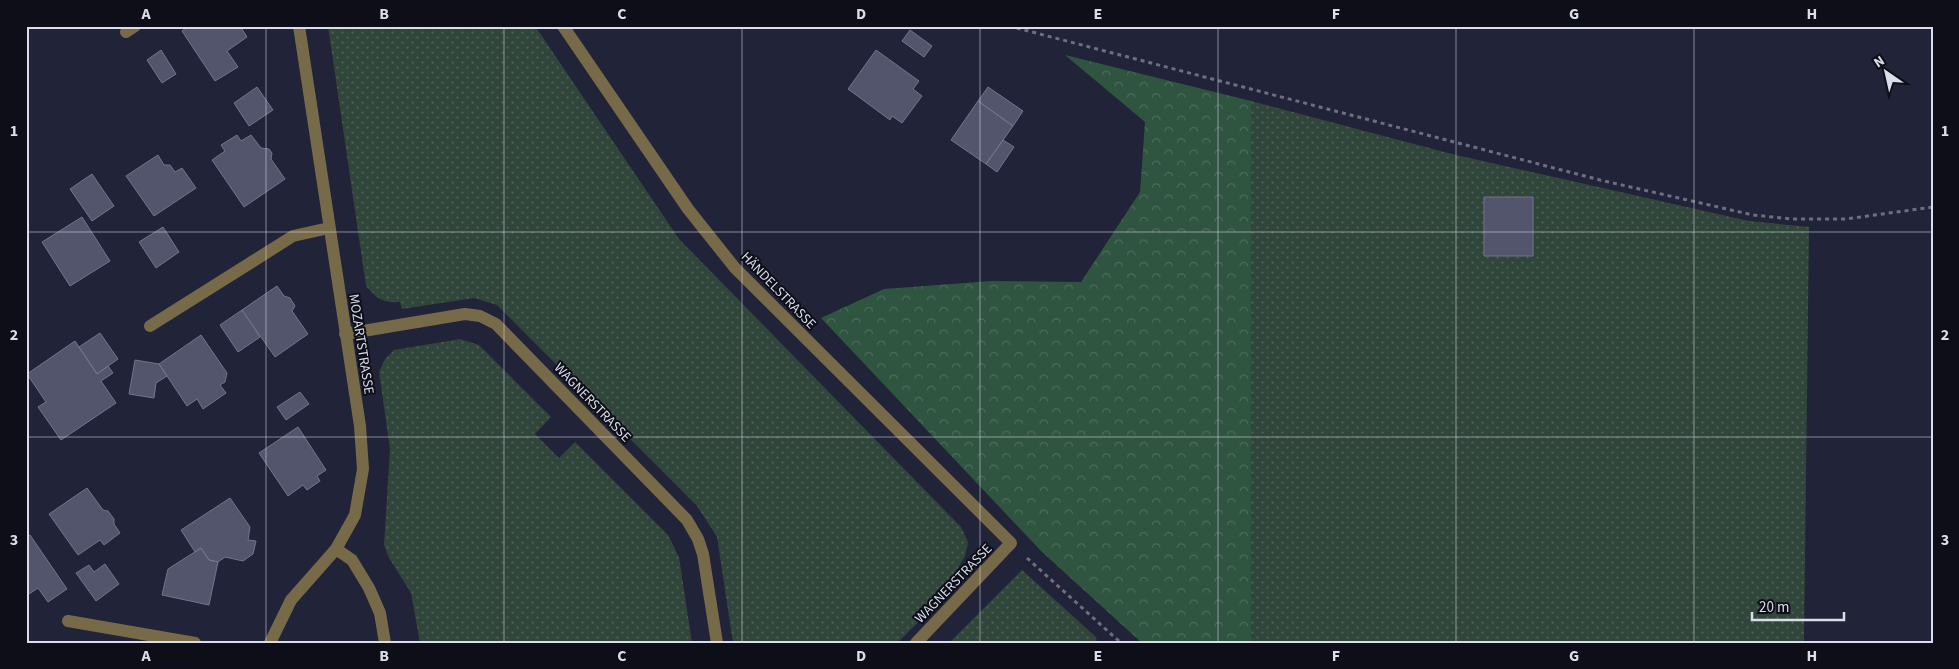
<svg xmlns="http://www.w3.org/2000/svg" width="1959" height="669" font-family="'Source Sans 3',sans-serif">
  <defs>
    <pattern id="grass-dots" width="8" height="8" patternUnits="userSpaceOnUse" patternTransform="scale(1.25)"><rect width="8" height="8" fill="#31463a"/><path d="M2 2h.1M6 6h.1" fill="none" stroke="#4e6057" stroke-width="1.8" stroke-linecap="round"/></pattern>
    <pattern id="forest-crowns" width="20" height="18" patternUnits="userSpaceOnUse" patternTransform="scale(1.25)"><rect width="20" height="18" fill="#2f5440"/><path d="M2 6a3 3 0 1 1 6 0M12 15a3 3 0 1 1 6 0" fill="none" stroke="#4d6c5c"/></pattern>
  </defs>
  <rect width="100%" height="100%" fill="#212338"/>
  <path fill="url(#grass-dots)" d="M328 26H535L679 239 961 527 968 542 965 556 954 575 961 580 897 643H733L717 537 697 506 497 305 474 298 402 309 400 302C383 303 377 299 366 286Z
    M1251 101 1456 155 1749 221 1809 227 1804 643H1251Z
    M460 339 479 345 551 417 535 434 559 458 575 442 668 535 679 557 692 643H420L411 593 389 558 384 545 390 449 379 372 385 359 394 350Z
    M1022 570 1096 637 1097 643H949Z"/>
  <path fill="url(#forest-crowns)" d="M1065 55 1251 101V643H1142L1041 551 821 318 884 289 991 281 1081 282 1140 192 1145 122Z"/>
  <path fill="#52556c" stroke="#72758e" d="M189 26H240L247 37 227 51 238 67 215 81 182 31Z
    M910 30 932 46 924 57 902 41Z
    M161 50 176 74 162 83 147 60Z
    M876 50 919 81 913 89 922 96 902 123 892 116 890 120 848 89Z
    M257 87 273 110 249 126 234 103Z
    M988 87 1023 111 1013 126 978 101Z
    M978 101 1013 126 986 164 951 140Z
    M237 135 241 141 251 135 261 148 269 149 272 153 271 159 285 179 244 207 212 160 225 151 221 145Z
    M1003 140 1014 147 997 172 986 164Z
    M158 155 164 165H170L175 172 182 168 196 188 154 216 126 176Z
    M92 174 114 206 92 221 70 189Z
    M1484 197H1533V256H1484Z
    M82 217 110 261 70 286 42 242Z
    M163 227 179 252 156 268 139 242Z
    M277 286 284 296 290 298 295 306 292 311 308 334 275 357 242 310Z
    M242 310 260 337 238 352 220 325Z
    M100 333 118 359 97 374 79 347Z
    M201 335 227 373 225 382 220 385 226 393 203 409 197 399 187 406 159 364Z
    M75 341 97 374 108 366 113 373 101 381 116 403 61 440 38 407 46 402 27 374Z
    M135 360 159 364 167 376 156 383 154 398 129 394Z
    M300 392 309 404 286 420 277 407Z
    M298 427 326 470 317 476 320 481 307 490 303 485 288 496 259 453Z
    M87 488 103 510 108 511 114 519V524L120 533 104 545 100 540 78 555 49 514Z
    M230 498 250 527 248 540 256 541 253 554 243 561 225 557 218 562 209 560 201 548 195 552 181 530Z
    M30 535 67 589 48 602 38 588 26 596V537Z
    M201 548 209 560 218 562 209 605 162 595 168 569Z
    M105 564 119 584 96 601 76 573 89 565 94 572Z"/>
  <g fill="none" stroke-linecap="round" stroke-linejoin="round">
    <path stroke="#6d6f81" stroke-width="3" stroke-dasharray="4 4" stroke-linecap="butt" d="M1009 26 1600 180 1753 215 1792 219H1846L1933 207
      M1027 558 1121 643"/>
    <path stroke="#776a49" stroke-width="12" d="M563 26 688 209 735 268 1011 543 916 643
      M126 32 135 26
      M150 326 293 236 329 228
      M345 334 465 314 480 316 496 324 687 520 698 539 703 554 717 643
      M336 549 352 560 369 588 380 613 385 643
      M68 621 195 643
      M270 643 291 600 336 549 355 515 363 469 360 426 299 26"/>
  </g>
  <path fill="none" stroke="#dbddeb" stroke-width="1" stroke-opacity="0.55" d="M266 26V643M504 26V643M742 26V643M980 26V643M1218 26V643M1456 26V643M1694 26V643M26 232H1933M26 437H1933"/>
  <g text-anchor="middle" stroke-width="4" stroke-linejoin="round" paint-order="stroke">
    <g font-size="14" fill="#dbddeb" stroke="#0d0e17">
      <text transform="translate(779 290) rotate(46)" y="5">HÄNDELSTRASSE</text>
      <text transform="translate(362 344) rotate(81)" y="5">MOZARTSTRASSE</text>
      <text transform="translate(593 402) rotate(46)" y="5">WAGNERSTRASSE</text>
      <text transform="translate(953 583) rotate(-46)" y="5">WAGNERSTRASSE</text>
    </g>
  </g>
  <rect width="1959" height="669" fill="none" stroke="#0d0e17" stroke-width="55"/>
  <g transform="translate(1886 72) rotate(326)" stroke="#0d0e17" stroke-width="4" paint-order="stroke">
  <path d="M0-4L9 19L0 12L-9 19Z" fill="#dbddeb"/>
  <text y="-8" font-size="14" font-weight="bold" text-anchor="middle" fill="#dbddeb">N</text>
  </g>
  <path d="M1752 612v8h92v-8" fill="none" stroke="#dbddeb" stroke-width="2.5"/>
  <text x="1759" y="612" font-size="15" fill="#dbddeb" stroke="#0d0e17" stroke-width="4" paint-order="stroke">20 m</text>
  <rect x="28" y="28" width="1904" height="614" fill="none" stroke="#dbddeb" stroke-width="2"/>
  <g font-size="16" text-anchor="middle" font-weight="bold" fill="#dbddeb">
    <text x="146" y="19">A</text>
    <text x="384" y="19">B</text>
    <text x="622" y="19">C</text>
    <text x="861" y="19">D</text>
    <text x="1098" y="19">E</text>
    <text x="1336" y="19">F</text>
    <text x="1574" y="19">G</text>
    <text x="1812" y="19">H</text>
    <text x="14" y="136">1</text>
    <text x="1945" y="136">1</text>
    <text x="14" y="340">2</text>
    <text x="1945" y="340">2</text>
    <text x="14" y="545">3</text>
    <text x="1945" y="545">3</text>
    <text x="146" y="661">A</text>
    <text x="384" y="661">B</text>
    <text x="622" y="661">C</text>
    <text x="861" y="661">D</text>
    <text x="1098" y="661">E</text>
    <text x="1336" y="661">F</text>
    <text x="1574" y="661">G</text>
    <text x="1812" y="661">H</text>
  </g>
</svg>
